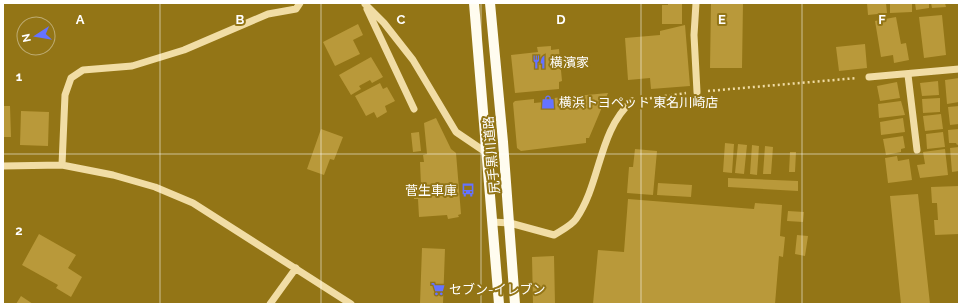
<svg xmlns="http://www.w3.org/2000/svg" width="962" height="307" font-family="Raleway,'Noto Sans JP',sans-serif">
  <rect width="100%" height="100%" fill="#937516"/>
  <path fill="#b9993a" d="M668 3H682V24H662V5H668Z
    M711 3H743L742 68H710Z
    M867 3H886L887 13 868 15Z
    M890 3H912V12L890 13Z
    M915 3H929V8L916 10Z
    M931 3H945L946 7 932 8Z
    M942 15 946 55 924 58 919 17Z
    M896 17 901 44 906 43 909 60 894 63 893 55 881 57 875 21Z
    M358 24 363 35 353 40 360 54 335 66 323 42Z
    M685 25 690 86 651 89 650 78 628 80 625 38 660 35V31Z
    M865 44 867 68 839 71 836 47Z
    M551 46V50L559 49 562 81 559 82V89L515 93 511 55 538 52 537 47Z
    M371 57 383 77 372 83 370 80 359 86 361 89 351 95 339 75Z
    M959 78V102L947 104 945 80Z
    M938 81 939 95 922 96 920 83Z
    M897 82 900 98 880 101 877 86Z
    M380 83 383 89 387 87 395 101 385 106 387 112 377 118 374 112 366 116 355 96Z
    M608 93 589 138H586V143L521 151 517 148 513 103 515 101 534 99V103L554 101V98Z
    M940 98V112L923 113 922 99Z
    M901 101 905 115 879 118 878 104Z
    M3 106H10L11 137H3Z
    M959 106V124L950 125 948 107Z
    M21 111 49 112 48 146 20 145Z
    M941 114 943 129 925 131 923 116Z
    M436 118 451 149 456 153 461 214 458 215 459 217 448 219 447 215 419 217 418 199H414L413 186 421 185 420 162H424L423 155 427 154 424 123Z
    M903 118 905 132 881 135 880 122Z
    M321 129 343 137 334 160 330 159 324 175 307 169Z
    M959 129V144L957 145 956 143H949L948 130Z
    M419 132 421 151 413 152 411 133Z
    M943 132 945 147 927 149 926 134Z
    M903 136 905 148 901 149V152L886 155 883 139Z
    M725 143 734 144 732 173 723 172Z
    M738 144 747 145 744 174 735 173Z
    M752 145 759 146 757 175 750 174Z
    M765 146 773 147 771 174H763Z
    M959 147V171L952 172 950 148Z
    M635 149 657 151 653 195 627 193 629 167H633Z
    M945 149 948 175 920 178 917 165 925 164 923 152Z
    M790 152H796L795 172H789Z
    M897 156 898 161 909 159 912 180 888 183 885 158Z
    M728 178 798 181V191L728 187Z
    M658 183 692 185 691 197 657 195Z
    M959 186V234L935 235 934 220H938L937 203H932L931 187Z
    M918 194 930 304H901L890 196Z
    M628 199 754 209 755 203 782 205 780 236 785 237 783 257 779 256 775 304H593L598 250 624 252Z
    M788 211 804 212 803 222 787 221Z
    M39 234 76 255 68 268 82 277 71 297 56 288 58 285 22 265Z
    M797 235 808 236 805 256 795 254Z
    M422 248 445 249 443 304H420Z
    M554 256 555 304H533L532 257Z
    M21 296 33 304H16Z"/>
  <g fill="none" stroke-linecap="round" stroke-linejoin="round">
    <path stroke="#f1dda5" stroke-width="2.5" stroke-dasharray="2 3" stroke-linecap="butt" d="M708 91 857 78
      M645 99 686 93"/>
    <path stroke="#f1dda5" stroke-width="7" d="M696 3 694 35 697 92
      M365 4 384 23 413 60 456 132 487 153
      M367 9 414 109
      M908 75 917 150
      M869 77 959 69
      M62 165 65 95 71 78 83 70 132 66 184 50 268 14 296 9 300 3
      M3 166 62 165 113 175 155 187 193 203 351 304
      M492 222 510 223 554 235C560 231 571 226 576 219 601 183 598 131 632 101
      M270 304 296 268"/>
    <path stroke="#fffcef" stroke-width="10" d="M474 3 499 304
      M490 3 503 142 515 304"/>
  </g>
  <path fill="none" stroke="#fff" stroke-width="1" stroke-opacity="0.55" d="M160 3V304M321 3V304M481 3V304M641 3V304M802 3V304M3 154H959"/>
  <defs>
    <g id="restaurant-bare" transform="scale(1.08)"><path d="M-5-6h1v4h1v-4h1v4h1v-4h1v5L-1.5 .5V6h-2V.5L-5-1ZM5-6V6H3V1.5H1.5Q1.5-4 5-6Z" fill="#6573ff" stroke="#937516" stroke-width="2.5" paint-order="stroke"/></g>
    <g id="shop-bare" transform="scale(1.08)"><path d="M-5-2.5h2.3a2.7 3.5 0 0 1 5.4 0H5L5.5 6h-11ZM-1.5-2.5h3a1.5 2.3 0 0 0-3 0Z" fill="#6573ff" stroke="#937516" stroke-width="2.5" paint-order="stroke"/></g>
    <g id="bus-bare" transform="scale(1.08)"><path d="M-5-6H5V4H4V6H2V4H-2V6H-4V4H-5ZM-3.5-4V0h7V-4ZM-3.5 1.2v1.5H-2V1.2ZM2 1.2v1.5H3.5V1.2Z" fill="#6573ff" stroke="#937516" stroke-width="2.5" paint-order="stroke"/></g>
    <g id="supermarket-bare" transform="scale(1.08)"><path d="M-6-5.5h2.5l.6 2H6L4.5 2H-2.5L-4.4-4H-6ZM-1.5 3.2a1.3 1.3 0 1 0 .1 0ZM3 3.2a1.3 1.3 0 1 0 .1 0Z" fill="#6573ff" stroke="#937516" stroke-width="2.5" paint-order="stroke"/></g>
  </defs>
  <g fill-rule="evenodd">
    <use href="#restaurant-bare" x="539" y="62"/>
    <use href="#shop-bare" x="548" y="102"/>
    <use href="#bus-bare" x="468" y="190"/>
    <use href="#supermarket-bare" x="438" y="289"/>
  </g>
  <g text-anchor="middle" stroke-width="4" stroke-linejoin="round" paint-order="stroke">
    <g font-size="13" fill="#fff" stroke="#937516" text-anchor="start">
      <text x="550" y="67">横濱家</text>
      <text x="559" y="107">横浜トヨペット 東名川崎店</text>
      <text x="457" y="195" text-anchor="end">菅生車庫</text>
      <text x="449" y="294">セブン-イレブン</text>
    </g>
    <g font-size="13" fill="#fff" stroke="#937516">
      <text transform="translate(491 155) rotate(-95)" y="5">尻手黒川道路</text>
    </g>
  </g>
  <g font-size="13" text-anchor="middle" font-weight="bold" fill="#fff" stroke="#937516" stroke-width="4" stroke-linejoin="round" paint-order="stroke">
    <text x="80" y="24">A</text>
    <text x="240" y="24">B</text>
    <text x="401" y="24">C</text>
    <text x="561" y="24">D</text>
    <text x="722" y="24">E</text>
    <text x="882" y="24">F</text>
    <text x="19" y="81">1</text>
    <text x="19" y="235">2</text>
  </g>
  <rect width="962" height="307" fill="none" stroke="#ffffff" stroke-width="8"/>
  <g transform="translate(36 36) rotate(258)"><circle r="19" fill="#937516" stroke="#beac73"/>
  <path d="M0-3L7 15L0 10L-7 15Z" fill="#6573ff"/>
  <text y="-6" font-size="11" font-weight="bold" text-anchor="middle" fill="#ffffff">N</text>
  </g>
</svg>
